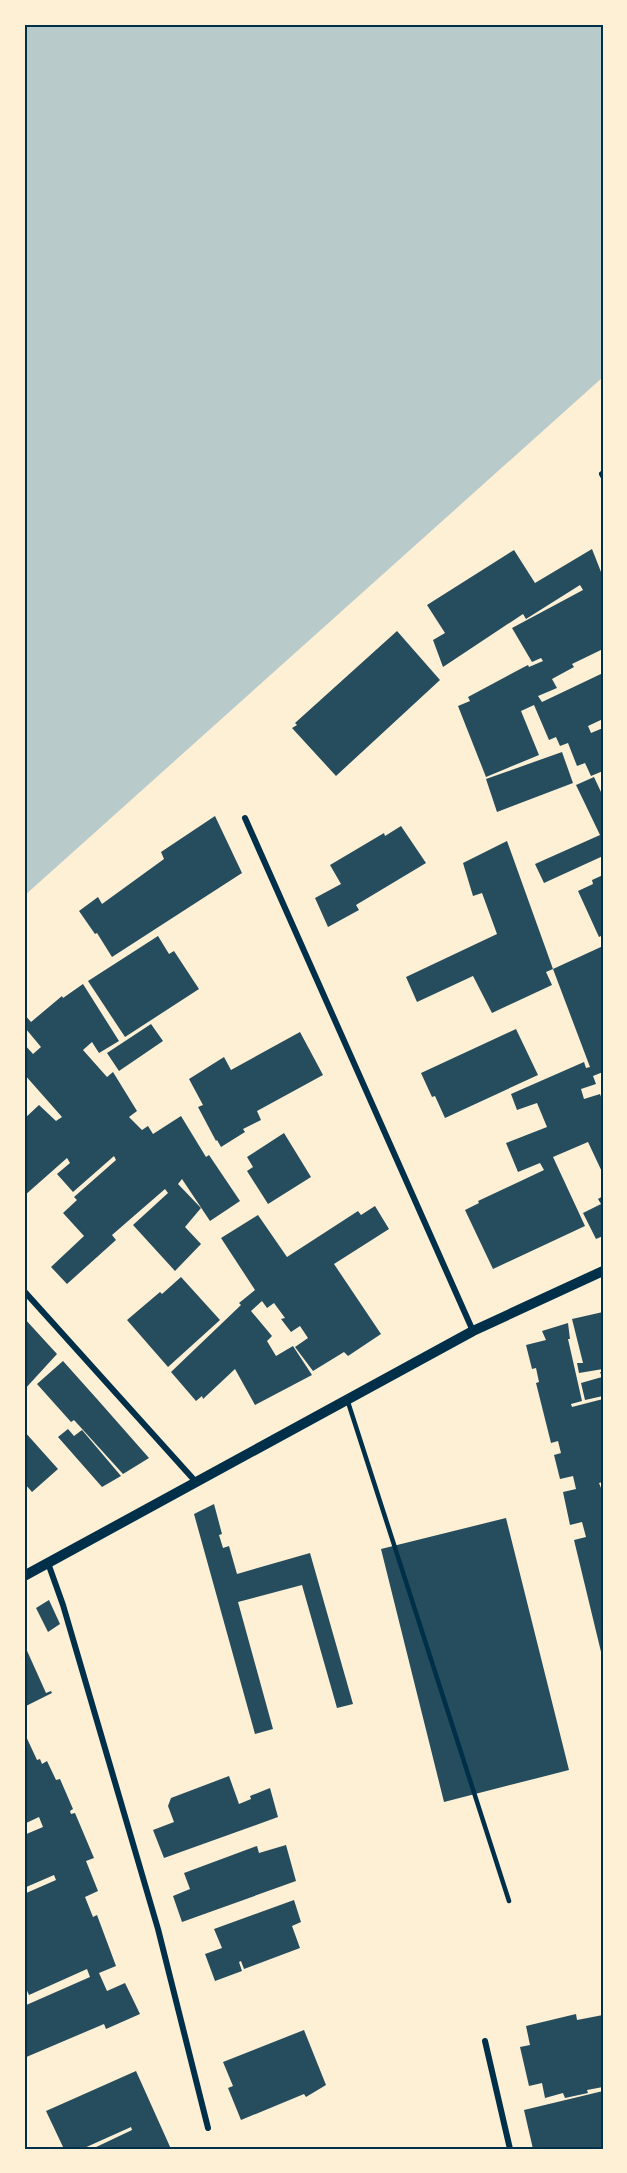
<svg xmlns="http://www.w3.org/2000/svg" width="627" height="2173" font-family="Montserrat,sans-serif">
  <rect width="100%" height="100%" fill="#fdf0d5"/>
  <path fill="#b9caca" d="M24 24H603V377L24 896Z"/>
  <path fill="#264d5e" d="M592 549 603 577V649L572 664 574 667 552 679 557 688 538 696 542 702 603 673V719L588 726 591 733 603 728V771L591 776 585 763 577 766 568 743 560 746 556 737 549 740 534 705 521 711 539 755 486 777 458 706 470 701 468 697 524 667 528 665 529 667 543 661 541 658 532 662 512 628 583 590 580 585 526 619 523 614 443 667 433 640 445 633 427 605 514 550 535 583Z
    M397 631 440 680 336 776 292 728 297 725 295 723Z
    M562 752 573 783 497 812 486 779Z
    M594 777 601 792 603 791V856L544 883 535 864 600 835 576 785Z
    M215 816 242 873 112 957 97 933 95 934 79 911 98 897 102 904 164 859 161 852Z
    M401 826 426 863 356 905 359 910 328 927 315 898 341 884 330 865 384 833 385 836Z
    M507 841 553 969 546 972 552 985 492 1013 473 976 417 1002 406 977 497 934 482 893 473 896 463 863Z
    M603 875V935L599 937 578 891 593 884 592 880Z
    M158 936 169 954 174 951 199 989 125 1037 88 981Z
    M603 946V1072L593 1076 596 1084 581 1089 584 1099 600 1094 603 1102V1174L588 1142 553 1157 585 1226 493 1269 465 1210 479 1203 478 1201 544 1170 540 1163 518 1172 506 1143 547 1127 537 1103 517 1110 511 1094 584 1062 586 1068 590 1067 553 969Z
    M83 984 119 1041 99 1053 92 1042 83 1050 107 1077 113 1072 137 1111 129 1117 142 1130 148 1126 153 1134 181 1116 206 1157 209 1155 240 1201 210 1221 182 1179 178 1184 201 1208 185 1227 201 1244 175 1271 133 1225 168 1193 165 1189 112 1235 116 1240 67 1284 51 1267 84 1236 63 1213 77 1200 74 1197 116 1160 114 1156 73 1192 57 1174 70 1163 67 1158 24 1196V1119L39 1105 56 1121 62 1117 24 1074V1044L33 1054 41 1047 26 1029 24 1031V1014L31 1022 62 996 63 998Z
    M151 1024 163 1041 119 1071 107 1053Z
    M516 1029 538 1075 445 1118 435 1096 432 1097 421 1073Z
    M300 1032 323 1075 257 1111 261 1120 243 1129 245 1132 221 1147 217 1140 216 1141 198 1107 203 1105 189 1079 224 1057 231 1070Z
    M284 1133 311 1177 268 1204 247 1171 253 1167 247 1157Z
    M603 1196V1236L596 1239 583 1213 601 1204 598 1199Z
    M375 1206 389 1229 334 1264 381 1334 348 1356 344 1352 313 1371 295 1347 308 1338 300 1326 291 1332 281 1319 285 1318 274 1303 267 1308 262 1301 251 1311 272 1336 267 1341 276 1356 293 1346 312 1375 255 1405 235 1369 203 1399 202 1396 196 1401 171 1372 241 1305 239 1303 255 1290 221 1238 258 1215 287 1257 358 1211 361 1215Z
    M181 1277 220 1320 168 1367 127 1320 160 1292 162 1294Z
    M603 1312V1369L579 1373 577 1363H583L572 1319Z
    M24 1318 57 1354 24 1390Z
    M568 1323 570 1339H568L582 1401 571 1404 572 1407 603 1399V1482L599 1483 603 1493 602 1656 574 1540 586 1537 582 1522 570 1525 563 1492 576 1489 573 1476 560 1479 554 1455 561 1453 558 1441 551 1443 536 1383 539 1382 536 1368 532 1369 526 1345 546 1340 542 1331Z
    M63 1361 97 1399 149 1458 123 1474 74 1420 71 1422 37 1384Z
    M600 1372H603V1396L585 1400 581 1383 602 1377Z
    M68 1429 74 1436 82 1430 121 1476 102 1487 58 1437Z
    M24 1431 58 1469 32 1492 24 1483Z
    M214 1504 222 1534 219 1535 223 1548 229 1546 237 1574 310 1553 353 1704 337 1708 302 1585 238 1602 273 1729 255 1734 194 1514Z
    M506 1518 569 1770 444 1802 381 1549Z
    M49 1600 60 1624 48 1632 36 1608Z
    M24 1644 46 1693 51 1691 52 1693 24 1707Z
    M24 1732 37 1760 40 1759 42 1764 47 1761 56 1780 60 1779 73 1809 70 1811 71 1814 75 1813 94 1858 86 1861 98 1891 85 1897 93 1917 97 1915 116 1966 99 1973 107 1991 125 1983 140 2014 106 2029 104 2024 24 2058V2006L90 1977 87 1969 29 1995 24 1984V1894L56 1880 54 1875 24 1888V1835L43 1827 39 1817 24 1824Z
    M229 1776 239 1804 251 1799 250 1796 270 1788 278 1817 164 1858 153 1830 174 1822 168 1806 171 1798Z
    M286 1845 296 1881 182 1922 173 1896 190 1889 184 1873 257 1846 259 1853Z
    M294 1900 301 1922 292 1926 300 1948 244 1969 241 1961 239 1962 242 1971 215 1981 205 1954 222 1948 214 1929Z
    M576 2014 577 2020 603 2015V2087L587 2090 588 2093 565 2098 563 2093 545 2098 542 2083 529 2086 520 2047 530 2045 526 2026Z
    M304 2030 326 2085 306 2097 304 2094 241 2120 228 2088 233 2086 223 2062Z
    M136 2071 171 2149H92L132 2130 131 2127 82 2149H64L46 2111Z
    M603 2091V2149H533L524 2110Z"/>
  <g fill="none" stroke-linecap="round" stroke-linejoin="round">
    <path stroke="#003049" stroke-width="4.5" d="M347 1399 509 1901"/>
    <path stroke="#003049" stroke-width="6" d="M602 474 603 476
      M245 818 473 1331
      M24 1291 196 1482
      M48 1563 63 1605 158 1929 208 2128
      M485 2041 510 2149"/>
    <path stroke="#003049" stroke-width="10" d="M24 1576 473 1331 603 1271"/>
  </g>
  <rect width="627" height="2173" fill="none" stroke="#fdf0d5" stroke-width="51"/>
  <rect x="26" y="26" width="576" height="2122" fill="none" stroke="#003049" stroke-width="2"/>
</svg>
